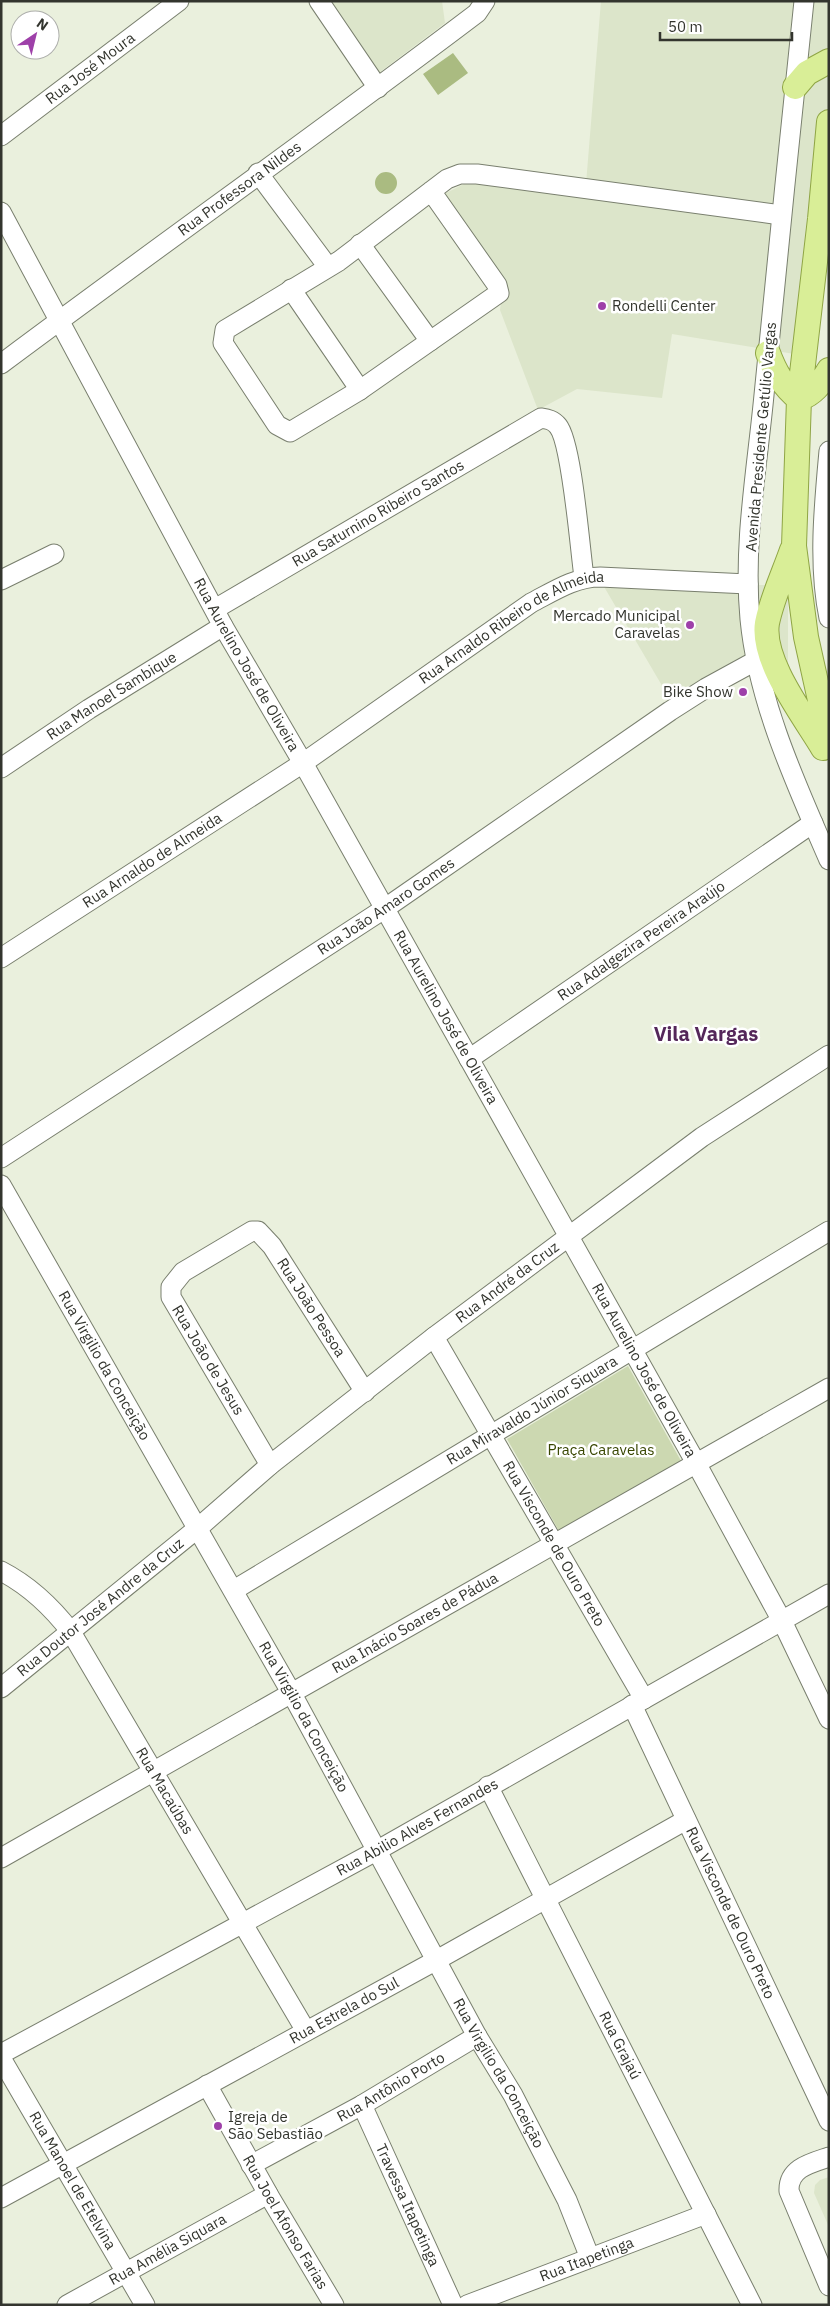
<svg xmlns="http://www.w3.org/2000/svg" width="830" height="2306" font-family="'IBM Plex Sans',sans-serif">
  <rect width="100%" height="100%" fill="#eaf0dd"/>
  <path fill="#dce5ca" d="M309 1H442L445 23 364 84Z
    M601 1H829V215L813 357 672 334 662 398 577 389 538 410 500 310 503 287 440 196 468 182 585 196Z
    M603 585H788V662L671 701Z
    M829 2177V2227L814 2193 815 2185 820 2180Z"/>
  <path fill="#ccd8b1" d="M628 1366 685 1468 563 1538 507 1439Z"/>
  <path fill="#aabb81" d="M453 53 468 73 438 95 423 74Z
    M375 183a11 11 0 1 1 22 0a11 11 0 1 1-22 0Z"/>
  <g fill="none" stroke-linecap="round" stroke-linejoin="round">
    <g stroke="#797f6e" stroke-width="21">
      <g id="minor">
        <path d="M319 1 378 88"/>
        <path d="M804 1C790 132 777 264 764 395 757 469 743 544 750 619 758 702 796 784 829 860"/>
        <path id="s1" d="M1 136 179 1"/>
        <path d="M258 173 328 267"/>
        <path d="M431 191 497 285 499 293 360 390 290 432 277 425 223 343 225 330 339 261 447 179 460 174H477L781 215"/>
        <path id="s2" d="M1 212 223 626 303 763 696 1463 782 1621 829 1719"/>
        <path d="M360 244 430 341"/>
        <path d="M291 289 360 390"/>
        <path id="s3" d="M1 364C159 246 320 132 477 13L485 1"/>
        <path d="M829 451C824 505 818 565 829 618"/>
        <path d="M1 580 54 554"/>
        <path id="s4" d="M215 609 541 418C548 419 553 420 558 426 572 443 580 550 584 577"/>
        <path id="s5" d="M1 768 89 709 223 626"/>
        <path id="s6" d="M1 958 303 763 531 603C554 591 575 577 600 577L748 584"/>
        <path id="s7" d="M469 1059 813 823"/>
        <path id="s8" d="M1 1158 384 909 670 711 706 688 770 653"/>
        <path id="s9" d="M1 1185 292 1694 477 2036 513 2095 567 2200 590 2258"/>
        <path id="s10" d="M434 1337 644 1699"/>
        <path id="s11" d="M270 1465 171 1297V1287L183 1272 252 1231H258L272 1246 365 1392"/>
        <path id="s12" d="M1 1571C30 1586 51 1606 71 1632L306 2031"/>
        <path id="s13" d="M234 1590 829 1231"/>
        <path id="s14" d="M1 1688 198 1528 270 1465 434 1337 702 1137 829 1055"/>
        <path id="s15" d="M632 1705 829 2121"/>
        <path id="s16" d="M488 1786 752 2305"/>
        <path id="s17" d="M1 1858 829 1388"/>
        <path id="s18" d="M1 2054 378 1850 829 1594"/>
        <path id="s19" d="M1 2058 145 2305"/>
        <path id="s20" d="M207 2085 268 2194 334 2305"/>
        <path id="s21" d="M362 2105 453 2305"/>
        <path d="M829 2157C811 2163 788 2168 789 2191L829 2286"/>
        <path id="s22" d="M251 2165 362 2105 477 2036"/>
        <path id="s23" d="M1 2198 435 1961 686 1820"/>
        <path id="s24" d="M67 2305 268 2194"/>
        <path id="s25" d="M467 2305 706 2214"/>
      </g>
    </g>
    <g stroke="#8fa545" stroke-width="26">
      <path id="major" d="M795 87 807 73 829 61
        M829 122 820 219 799 399 794 546 806 637 829 741
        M768 353C775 372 783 386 799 399 815 393 820 384 829 370
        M792 550C784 573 772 598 767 623 761 661 804 716 823 748"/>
    </g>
    <use href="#minor" stroke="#fff" stroke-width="19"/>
    <use href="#major" stroke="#d9ee97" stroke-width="24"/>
  </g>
  <g fill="#9e40a9" stroke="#fff" stroke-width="2">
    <circle cx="602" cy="306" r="5"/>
    <circle cx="690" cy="625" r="5"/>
    <circle cx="743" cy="692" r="5"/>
    <circle cx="218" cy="2126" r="5"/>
  </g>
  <g text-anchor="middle" stroke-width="5" stroke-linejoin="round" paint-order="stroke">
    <g font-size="15" fill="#33352e" stroke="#fff">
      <text dy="5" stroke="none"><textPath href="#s1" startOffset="112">Rua José Moura</textPath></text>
      <text dy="5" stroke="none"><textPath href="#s3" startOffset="296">Rua Professora Nildes</textPath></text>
      <text transform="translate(761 437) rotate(-85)" y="5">Avenida Presidente Getúlio Vargas</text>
      <text dy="5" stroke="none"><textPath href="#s4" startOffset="189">Rua Saturnino Ribeiro Santos</textPath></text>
      <text dy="5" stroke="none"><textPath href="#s6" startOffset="610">Rua Arnaldo Ribeiro de Almeida</textPath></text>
      <text dy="5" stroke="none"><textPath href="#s2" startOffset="515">Rua Aurelino José de Oliveira</textPath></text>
      <text dy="5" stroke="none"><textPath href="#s5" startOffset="132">Rua Manoel Sambique</textPath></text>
      <text dy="5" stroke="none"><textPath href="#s6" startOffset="180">Rua Arnaldo de Almeida</textPath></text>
      <text dy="5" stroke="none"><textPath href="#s8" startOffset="460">Rua João Amaro Gomes</textPath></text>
      <text dy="5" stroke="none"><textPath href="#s7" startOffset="209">Rua Adalgezira Pereira Araújo</textPath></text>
      <text dy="5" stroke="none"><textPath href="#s2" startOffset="920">Rua Aurelino José de Oliveira</textPath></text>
      <text dy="5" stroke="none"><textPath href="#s14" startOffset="649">Rua André da Cruz</textPath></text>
      <text dy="5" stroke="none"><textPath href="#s11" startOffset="404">Rua João Pessoa</textPath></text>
      <text transform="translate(208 1360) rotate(59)" y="5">Rua João de Jesus</text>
      <text dy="5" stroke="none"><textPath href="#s9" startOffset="208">Rua Virgilio da Conceição</textPath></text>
      <text dy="5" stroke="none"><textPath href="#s2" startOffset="1325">Rua Aurelino José de Oliveira</textPath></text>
      <text dy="5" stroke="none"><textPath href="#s13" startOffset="348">Rua Miravaldo Júnior Siquara</textPath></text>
      <text dy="5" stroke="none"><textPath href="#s10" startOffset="239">Rua Visconde de Ouro Preto</textPath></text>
      <text dy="5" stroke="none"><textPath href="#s14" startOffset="128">Rua Doutor José Andre da Cruz</textPath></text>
      <text dy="5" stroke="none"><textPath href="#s17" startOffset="476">Rua Inácio Soares de Pádua</textPath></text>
      <text dy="5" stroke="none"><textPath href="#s9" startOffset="612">Rua Virgilio da Conceição</textPath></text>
      <text dy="5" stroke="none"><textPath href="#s12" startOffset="278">Rua Macaúbas</textPath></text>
      <text dy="5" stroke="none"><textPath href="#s18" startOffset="474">Rua Abilio Alves Fernandes</textPath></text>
      <text dy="5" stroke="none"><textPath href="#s15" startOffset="230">Rua Visconde de Ouro Preto</textPath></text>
      <text dy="5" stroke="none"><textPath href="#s23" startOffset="391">Rua Estrela do Sul</textPath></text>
      <text dy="5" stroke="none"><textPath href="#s16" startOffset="291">Rua Grajaú</textPath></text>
      <text dy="5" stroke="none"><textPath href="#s9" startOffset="1018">Rua Virgilio da Conceição</textPath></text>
      <text dy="5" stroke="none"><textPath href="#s22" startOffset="160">Rua Antônio Porto</textPath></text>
      <text dy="5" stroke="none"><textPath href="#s19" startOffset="142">Rua Manoel de Etelvina</textPath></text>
      <text dy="5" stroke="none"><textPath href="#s21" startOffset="110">Travessa Itapetinga</textPath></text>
      <text dy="5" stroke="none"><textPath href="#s20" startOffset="158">Rua Joel Afonso Farias</textPath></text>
      <text dy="5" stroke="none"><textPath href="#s24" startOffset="115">Rua Amélia Siquara</textPath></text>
      <text dy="5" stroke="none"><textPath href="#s25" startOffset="128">Rua Itapetinga</textPath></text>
    </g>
    <g font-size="15" fill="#33352e" stroke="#fff" text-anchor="start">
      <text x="612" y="311">Rondelli Center</text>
      <text x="680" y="621" text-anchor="end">Mercado Municipal<tspan x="680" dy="17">Caravelas</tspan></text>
      <text x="733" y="697" text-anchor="end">Bike Show</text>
      <text x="228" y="2122">Igreja de<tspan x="228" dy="17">São Sebastião</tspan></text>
    </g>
    <g font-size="15" fill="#384601" stroke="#fff">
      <text x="601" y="1455">Praça Caravelas</text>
    </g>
    <g font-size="20" font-weight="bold" fill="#54275a" stroke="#fff">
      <text x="706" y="1041">Vila Vargas</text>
    </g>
  </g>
  <rect width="830" height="2306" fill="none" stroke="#33352e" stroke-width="5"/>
  <g transform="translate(35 35) rotate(35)"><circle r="24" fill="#ffffff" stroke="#adaeab"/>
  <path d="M0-4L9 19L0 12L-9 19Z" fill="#9e40a9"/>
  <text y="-8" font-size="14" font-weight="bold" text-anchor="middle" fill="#33352e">N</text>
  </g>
  <path d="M660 32v8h132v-8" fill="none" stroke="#33352e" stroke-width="2.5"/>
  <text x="668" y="32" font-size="15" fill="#33352e" stroke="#ffffff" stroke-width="4" paint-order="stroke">50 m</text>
</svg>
